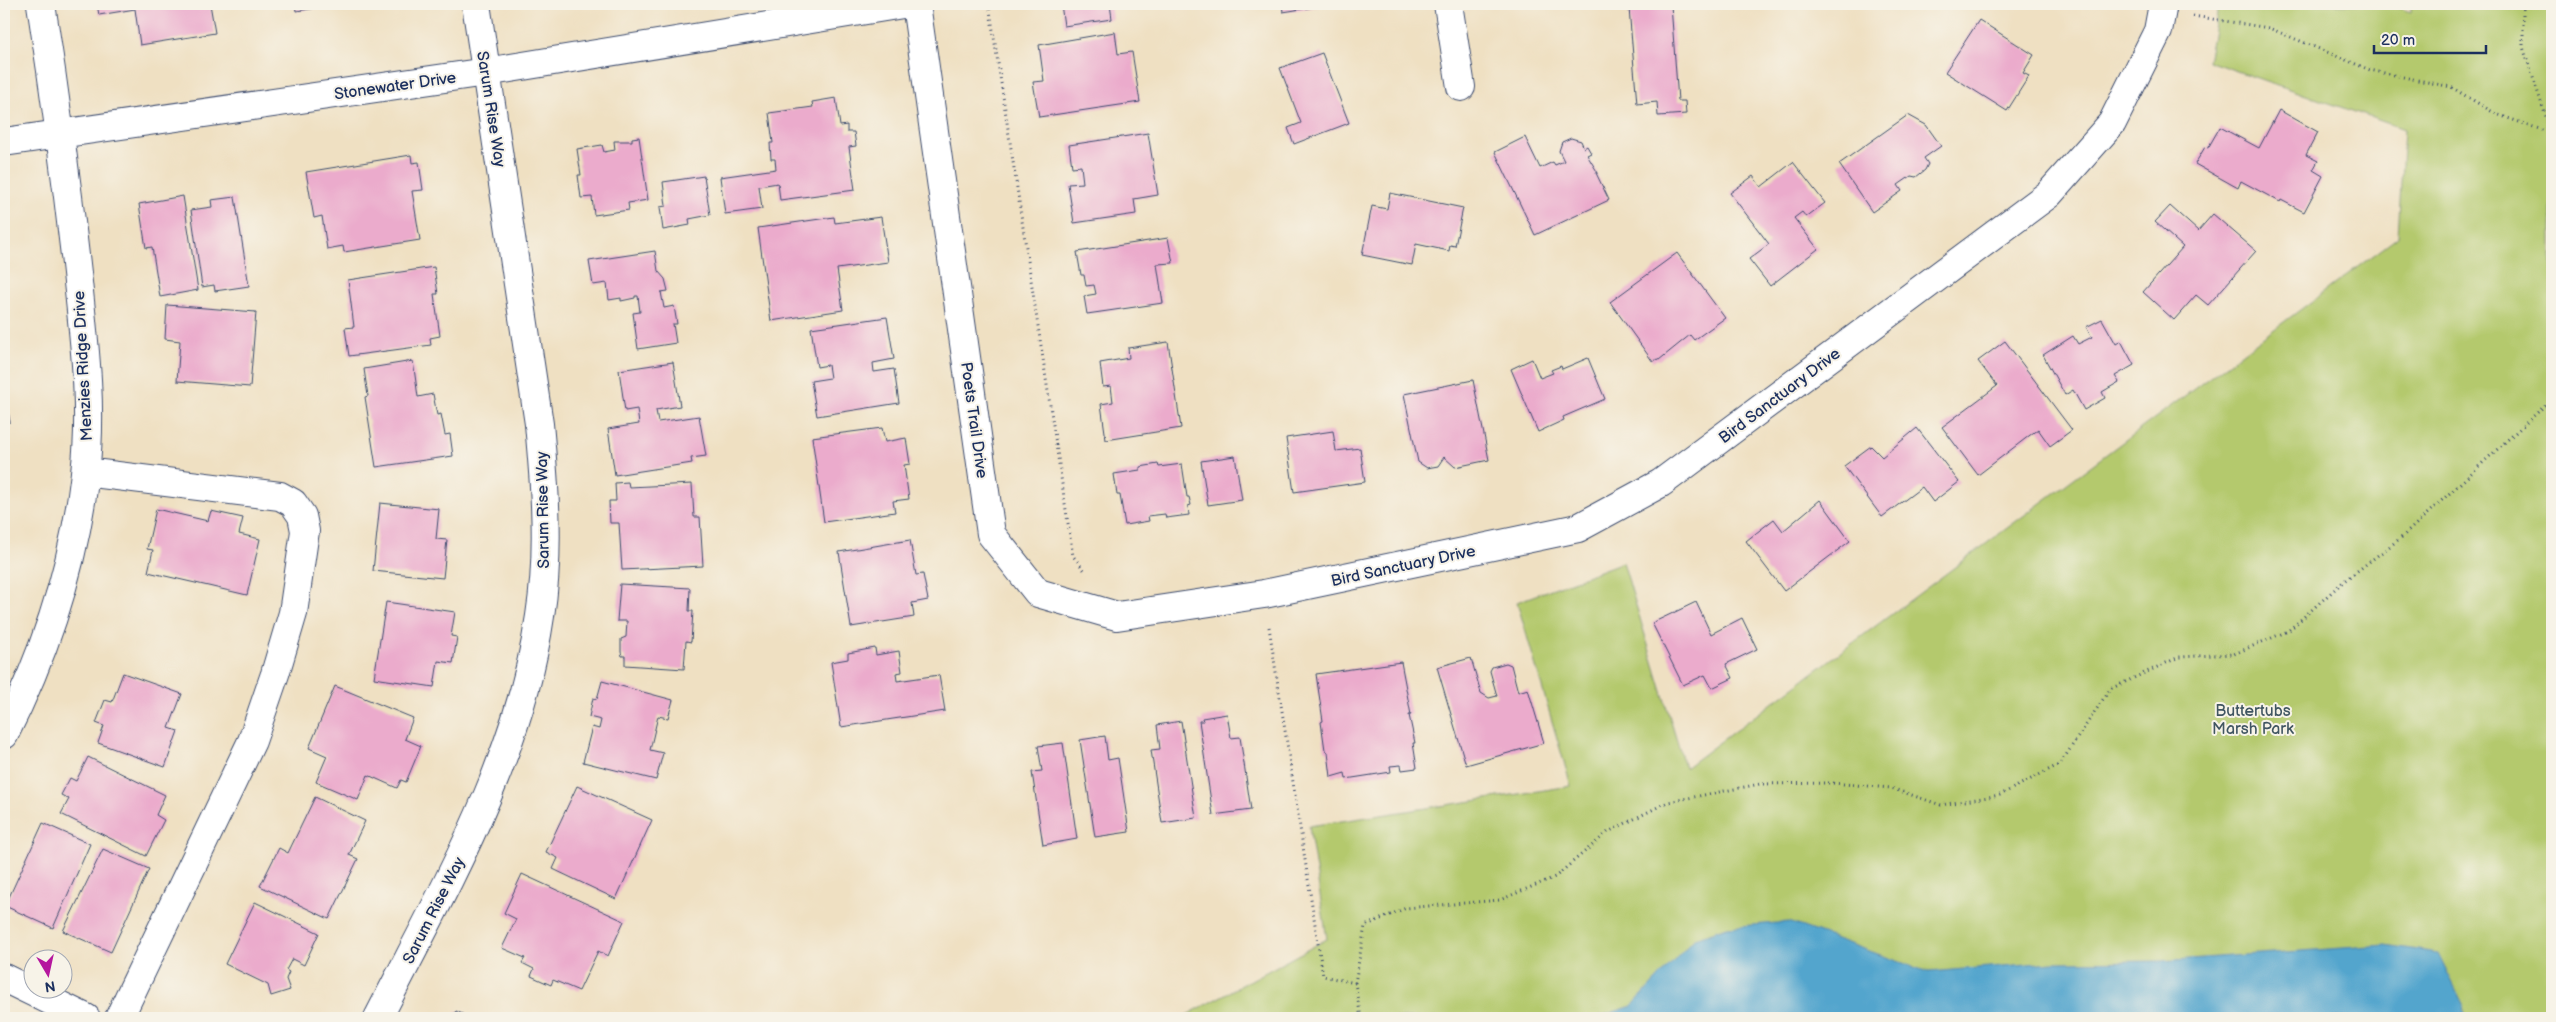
<svg xmlns="http://www.w3.org/2000/svg" width="2556" height="1022" font-family="'Balsamiq Sans',sans-serif">
  <rect width="100%" height="100%" fill="#f7f3e8"/>
  <filter id="ink" filterUnits="userSpaceOnUse"><feTurbulence type="fractalNoise" baseFrequency=".02" numOctaves="2"/><feDisplacementMap in="SourceGraphic" scale="10" xChannelSelector="R" yChannelSelector="G"/><feConvolveMatrix kernelMatrix="1 2 1 2 8 2 1 2 1" color-interpolation-filters="sRGB"/></filter>
  <filter id="wash" filterUnits="userSpaceOnUse"><feTurbulence type="fractalNoise" baseFrequency=".0096" numOctaves="4" result="noise"/><feDisplacementMap in="SourceGraphic" scale="20" xChannelSelector="R" yChannelSelector="G"/><feGaussianBlur stdDeviation="1.12" result="paint"/><feColorMatrix in="noise" values="0 0 0 0 0 0 0 0 0 0 0 0 0 0 0 0 0 1.4 0 .05"/><feComposite in="paint" operator="in"/></filter>
  <g filter="url(#wash)">
    <rect width="100%" height="100%" fill="#efe0c2"/>
    <path fill="#b4c96d" stroke="#687c66" d="M2219 4H2387L2411 12V4H2552V1018H1181L1327 939 1309 826 1571 786 1517 602 1623 562 1685 768 2398 237 2404 129 2208 61Z"/>
    <path fill="#52a5cd" stroke="#366a96" d="M1789 922 1928 972 2052 962 2160 961 2385 945 2438 953 2464 1006 2466 1018H1595L1632 1006 1695 938 1727 927Z"/>
    <g id="blocks">
      <path fill="#ebabcc" d="M97 4H210L215 33 140 45 135 9 99 15Z
        M295 4H338V5L296 11Z
        M1061 4H1110L1112 19 1064 26Z
        M1282 4H1327V5L1283 12Z
        M1671 5 1678 101H1685L1686 114 1658 116 1657 102 1637 104 1629 8Z
        M1979 20 2034 55 2023 73 2029 76 2007 111 1945 72Z
        M1115 32 1118 54 1132 52 1140 102 1039 117 1033 82 1044 81 1039 45Z
        M1322 53 1349 123 1294 144 1288 128 1301 123 1280 68Z
        M836 98 840 126 847 125V132H854L856 146 849 147 855 190 780 200 778 183 759 186 762 209 725 214 720 177 776 169 775 159H771L770 143H773L769 113 813 107 812 102Z
        M2279 110 2318 132 2306 155 2318 161 2313 170 2323 176 2304 212 2281 200 2280 202 2241 181 2238 188 2195 164 2205 147 2208 148 2220 127 2259 148Z
        M1908 115 1926 125 1941 146 1924 158 1928 164 1925 170 1916 177 1911 176 1898 185 1902 191 1872 212 1839 164Z
        M1148 133 1158 195 1134 199 1136 214 1074 223 1068 184 1083 183 1081 166 1072 167 1069 145Z
        M639 137 648 200 628 203 629 210 594 215 592 197 581 198 578 175H581L577 149 602 145 604 152 615 150 614 141H632V138Z
        M1525 137 1540 168 1553 162 1555 165 1564 161 1559 151 1562 142 1571 138 1581 141 1584 148 1587 146 1591 153 1587 155 1598 173H1596L1609 200 1535 235 1495 152Z
        M411 155 412 163 419 162 423 190 412 191 420 240 344 252 343 246 327 249 322 216 314 218 306 172Z
        M1793 162 1825 203 1806 217 1802 212 1794 218 1818 249 1770 286 1749 259 1769 244 1730 193 1753 176 1761 187Z
        M704 176 710 215 689 219 690 225 663 230 660 207 666 206 663 182Z
        M1390 193 1463 208 1455 246 1450 245 1449 251 1416 244 1412 265 1362 255 1372 206 1387 209Z
        M183 196 198 290 160 297 152 247 146 248 139 204Z
        M235 197 249 286 215 291 214 285 202 287 191 210 212 207 211 200Z
        M2170 206 2198 231 2213 214 2256 251 2208 305 2196 295 2174 320 2143 292 2183 247 2155 222Z
        M834 217 835 223 881 217 888 262 837 269 843 310 771 321 758 228Z
        M1168 238 1173 263 1157 264 1163 303 1087 314 1084 296 1096 294 1094 285 1086 286 1084 275H1081L1077 252Z
        M655 251 658 271 665 279 668 291 661 292 664 308 674 306 677 324H673L676 343 638 349 633 313 640 312 638 296H635V298L621 301V298L609 300 607 283 593 285 589 261Z
        M1677 253 1725 318 1694 340 1690 335 1659 360 1657 359 1653 362 1610 302Z
        M434 267 438 294H434L440 336 430 338 431 345 349 356 345 328 354 327 348 280Z
        M167 305 256 312 250 387 177 381 180 341 165 339Z
        M887 317 894 359 873 363 874 372 894 369 899 403 817 416 811 381 830 378 828 365 817 367 811 328Z
        M2102 319 2116 344 2121 341 2134 365 2115 376 2119 382 2102 392 2105 398 2084 410 2073 390 2065 395 2043 355 2073 336 2078 344 2092 337 2086 327Z
        M2005 341 2072 430 2050 446 2038 429 1978 475 1942 427 1997 386 1978 361Z
        M1168 342 1181 428 1106 440 1101 404 1113 402 1111 386 1103 387 1100 363 1129 358 1128 348Z
        M1588 358 1605 399 1563 417 1564 420 1538 432 1511 369 1532 359 1540 378 1553 373 1551 370 1561 366 1562 369Z
        M413 361 418 397 433 394 437 415 441 414 445 435 450 434 453 456 376 467 365 397 368 396 364 369Z
        M673 362 680 406 656 410 658 422 699 416 706 456 691 458 692 463 615 475 608 429 639 424 637 409 625 411 619 370Z
        M1473 380 1489 460 1455 467 1444 457 1438 466 1427 468 1418 462 1404 394Z
        M4 389 10 422 4 423Z
        M882 428 885 442 906 438 910 464 904 465 909 499 893 501 895 512 824 522 812 437Z
        M1917 428 1959 482 1933 502 1922 487 1882 517 1844 466 1871 446 1882 457Z
        M1333 431 1336 451 1360 448 1365 482 1294 492 1286 438Z
        M1235 456 1242 500 1208 505 1201 461Z
        M1158 464 1159 467 1182 464 1187 497H1189L1191 505 1188 506 1189 515 1166 518 1165 514 1148 516 1149 521 1125 525 1120 495H1117L1114 474 1140 470V467Z
        M628 482 629 487 692 484 694 517H700L703 566 622 570 619 523H610L609 501H616L615 483Z
        M1820 500 1850 541 1784 591 1746 541 1774 519 1783 531Z
        M380 503 439 509 436 539 447 540 443 578 373 571Z
        M156 509 208 521 211 511 243 518 239 534 260 539 247 595 148 572 153 550 147 549Z
        M910 540 916 575 923 574 928 600 912 603 914 617 851 627 839 552Z
        M620 584 690 588 689 611H693L691 642 686 641 684 669 625 665V656H622L621 652V639L626 637 627 621H617Z
        M386 602 455 612 451 636 457 637 453 663 438 661 434 687 374 678Z
        M1696 602 1711 634 1742 618 1757 649 1726 664 1733 678 1712 688 1705 675 1683 685 1652 623Z
        M875 648 876 655 899 651 902 672 896 673 897 681 939 675 945 711 841 727 831 662 848 659V653Z
        M1471 658 1481 693 1489 698 1497 696 1490 671 1492 667 1506 663 1511 665 1518 692 1528 689 1544 743 1466 765 1437 667Z
        M1401 662 1411 715H1409L1415 743H1413L1417 768 1402 770 1401 765 1390 766 1391 772 1346 779 1345 773 1331 777 1328 752 1325 750 1321 722 1323 721 1316 674Z
        M123 673 182 694 169 728 178 731 165 767 98 743 104 726 96 723 105 700 112 702Z
        M602 681 673 700 668 718 658 716 650 750 663 753 656 780 583 762 592 727 599 729 601 720 589 717 593 698 597 699Z
        M335 686 413 718 405 739 421 746 406 782 401 780 397 788 368 775 358 800 316 782 327 756 309 748Z
        M1227 714 1231 738 1240 737 1251 810 1213 815 1199 721H1203L1202 718Z
        M1181 721 1196 818 1162 823 1151 750 1160 749 1157 725Z
        M1105 736 1108 760 1118 758 1129 832 1095 837 1080 740Z
        M1063 743 1077 839 1043 845 1032 772 1042 771 1038 746Z
        M88 757 165 795 156 815 164 820 146 856 61 814 69 799 61 795 70 778 76 781Z
        M577 786 652 820 616 899 553 869 558 858 546 852Z
        M315 797 365 821 349 855 358 859 329 919 260 886 279 848 288 853Z
        M43 823 90 844 53 928 5 906Z
        M103 849 149 869 111 952 63 931Z
        M522 874 624 921 608 956 598 951 579 991 553 980 551 985 531 976 534 969 522 963 525 958 502 948 516 919 504 913Z
        M255 902 319 933 304 965 292 959 286 970 289 972 286 979 290 990 271 996 268 985 225 964Z
        M456 1011 471 1018H453Z"/>
    </g>
  </g>
  <g filter="url(#ink)">
    <use href="#blocks" fill-opacity="0" stroke="#3b4a6d" stroke-width="1"/>
    <g fill="none" stroke-linecap="round" stroke-linejoin="round">
      <g stroke="#3b4a6d" stroke-width="30">
        <path id="minor" d="M916 4 991 534 1038 593 1117 616 1264 594 1578 528 1661 483 2049 194 2112 123 2158 31 2163 4
          M1448 4 1461 87
          M4 142 486 72 903 4
          M85 472 280 496 293 503 302 516 305 531 293 613 275 674 252 741 119 1018
          M4 735C46 652 74 566 85 473 93 408 84 339 77 273 67 183 55 94 41 4
          M4 978 86 1018
          M378 1018C443 890 519 761 540 616 550 552 545 488 539 424L476 4"/>
      </g>
      <path stroke="#3b4a6d" stroke-width="3" stroke-dasharray="1 4" stroke-linecap="butt" d="M989 4 1073 556 1085 571
        M2523 4V47L2552 135
        M2193 16 2269 28 2370 70 2451 87 2496 114 2551 133
        M1269 627 1323 976 1355 983 1361 1018
        M1355 983 1365 926 1406 908 1500 900 1555 877 1608 832 1668 802 1760 784 1832 783 1891 788 1941 805 2000 795 2060 764 2110 689 2179 657 2234 654 2288 631 2344 581 2402 537 2552 399"/>
      <use href="#minor" stroke="#fff" stroke-width="28"/>
    </g>
  </g>
  <g text-anchor="middle" stroke-width="4" stroke-linejoin="round" paint-order="stroke">
    <g font-size="16" fill="#1b2f5e" stroke="#f7f3e8">
      <text transform="translate(395 85) rotate(-8)" y="6">Stonewater Drive</text>
      <text transform="translate(492 109) rotate(81)" y="6">Sarum Rise Way</text>
      <text transform="translate(82 366) rotate(-93)" y="6">Menzies Ridge Drive</text>
      <text transform="translate(1779 395) rotate(-37)" y="6">Bird Sanctuary Drive</text>
      <text transform="translate(975 420) rotate(82)" y="6">Poets Trail Drive</text>
      <text transform="translate(542 510) rotate(-91)" y="6">Sarum Rise Way</text>
      <text transform="translate(1403 565) rotate(-12)" y="6">Bird Sanctuary Drive</text>
      <text transform="translate(433 910) rotate(-63)" y="6">Sarum Rise Way</text>
    </g>
    <g font-size="16" fill="#415662" stroke="#f7f3e8">
      <text x="2253" y="716">Buttertubs<tspan x="2253" dy="18">Marsh Park</tspan></text>
    </g>
  </g>
  <rect width="2556" height="1022" fill="none" stroke="#f7f3e8" stroke-width="20"/>
  <g transform="translate(48 974) rotate(171)"><circle r="24" fill="#f7f3e8" stroke="#9fa5b1"/>
  <path d="M0-4L9 19L0 12L-9 19Z" fill="#b5179e"/>
  <text y="-8" font-size="14" font-weight="bold" text-anchor="middle" fill="#1b2f5e">N</text>
  </g>
  <path d="M2374 45v8h112v-8" fill="none" stroke="#1b2f5e" stroke-width="2.5"/>
  <text x="2381" y="45" font-size="15" fill="#1b2f5e" stroke="#f7f3e8" stroke-width="4" paint-order="stroke">20 m</text>
</svg>
